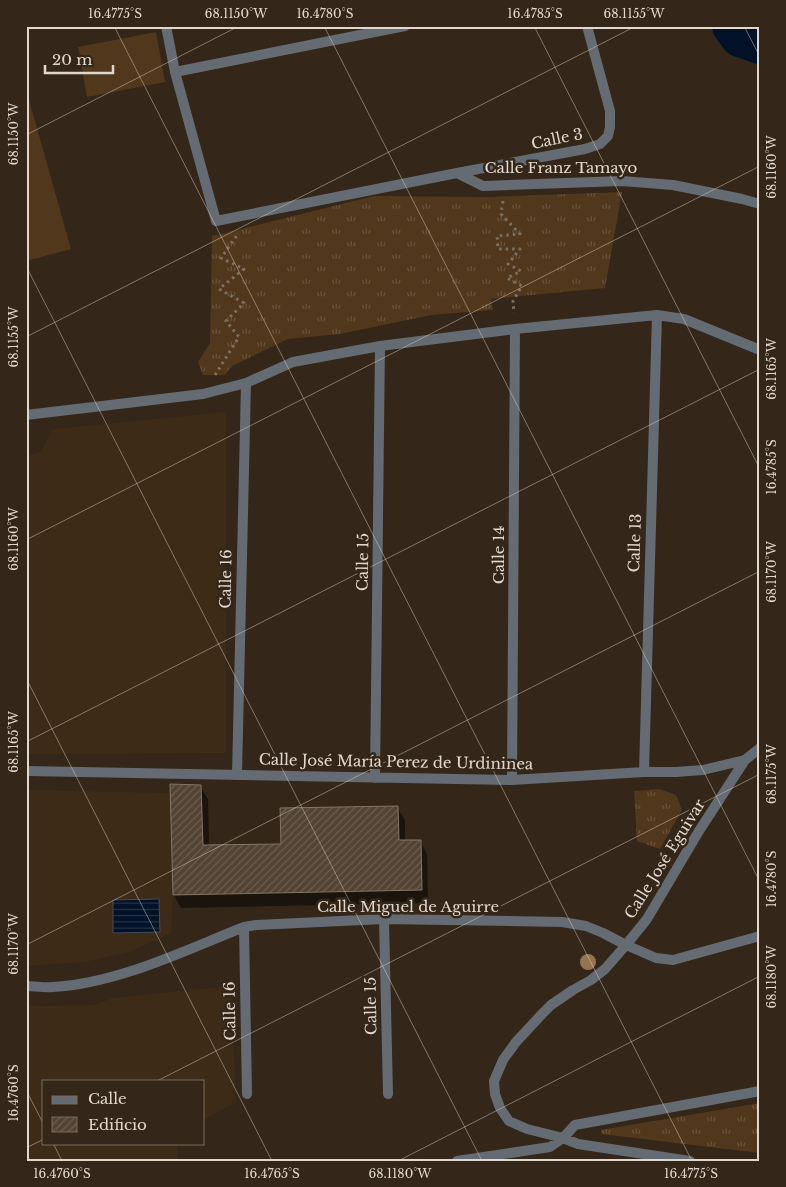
<svg xmlns="http://www.w3.org/2000/svg" width="786" height="1187" font-family="'Libre Baskerville',serif">
  <defs>
    <pattern id="grass-tufts" width="24" height="20" patternUnits="userSpaceOnUse" patternTransform="scale(1.25)"><rect width="24" height="20" fill="#51371c"/><path d="M3 7l-1-3M5 7V3M7 7l1-3M15 17l-1-3M17 17v-4M19 17l1-3" fill="none" stroke="#6a533c"/></pattern>
    <pattern id="water-rules" width="6" height="5" patternUnits="userSpaceOnUse" patternTransform="scale(1.25)"><rect width="6" height="5" fill="#001128"/><path d="M0 2.5h6" fill="none" stroke="#253346"/></pattern>
    <pattern id="building-hatch" width="6" height="6" patternUnits="userSpaceOnUse" patternTransform="scale(1.25)"><rect width="6" height="6" fill="#524334"/><path d="M-1 1l2-2M0 6l6-6M5 7l2-2" fill="none" stroke="#6b5d50"/></pattern>
  </defs>
  <rect width="100%" height="100%" fill="#342618"/>
  <path fill="#3d2b17" d="M226 412V753L26 754V456L41 452 53 429Z
    M26 790 171 793 173 895 171 933 129 952 85 962 26 966Z
    M231 986 236 1102 204 1120V1081H44V1143H178V1161H26V1005L44 1006 95 1005 112 998Z"/>
  <path fill="url(#grass-tufts)" d="M622 192 605 288 491 299 493 310 431 315 340 334 288 339 232 366 225 375H203L198 362 210 343 212 236 374 196 488 197Z
    M659 789 676 795 682 810 660 849 637 841 634 791Z
    M760 1103V1153L601 1134V1130Z"/>
  <path fill="#51371c" d="M156 32 165 82 87 97 78 47Z
    M26 89 71 249 26 261Z"/>
  <path fill="url(#water-rules)" stroke="#434c5a" d="M159 899 160 932 113 933V900Z"/>
  <path fill="#0007" d="M172 785 200 786 208 799 209 846 282 845 397 807 405 820V841H420L427 854 428 903 181 908 174 895Z"/>
  <g fill="none" stroke-linecap="round" stroke-linejoin="round">
    <path stroke="#001128" stroke-width="40" d="M732 26 740 37 760 44"/>
  </g>
  <path fill="url(#building-hatch)" stroke="#857565" d="M170 784 201 785 203 845 281 844 280 808 398 806 399 840H421L422 890 173 895Z"/>
  <g fill="none" stroke-linecap="round" stroke-linejoin="round">
    <path stroke="#7b7064" stroke-width="3" stroke-dasharray="2.5 4" stroke-linecap="butt" d="M503 201 501 214 520 234 497 236 498 249H520L508 264 521 271 507 278 522 286 513 301 514 313
      M215 375 239 337 226 321 244 303 219 289 244 269 221 258 238 234"/>
    <path stroke="#646b72" stroke-width="10" d="M166 26 175 72 216 221 457 173 483 186 622 181 673 185 742 199 760 204
      M175 72 405 26
      M457 173 585 149 600 144 608 136 610 127V111L587 26
      M26 415 203 394 246 383 293 362 380 346 515 329 657 315 684 319 760 350
      M26 771 512 780 644 772H676L703 770 745 760 760 748
      M644 772 657 315
      M237 775 246 383
      M375 778 380 346
      M512 780 515 329
      M384 919 388 1094
      M244 927 247 1094
      M26 986C35 986 44 988 53 987 119 983 183 951 244 927L256 925 384 919 562 922 586 926 603 933 626 945 656 958 673 960 760 936
      M457 1161 550 1147 563 1138 575 1125 760 1091
      M690 1161 578 1144 563 1138 527 1129 509 1121 500 1108 495 1094 494 1081 503 1060 516 1042 542 1014 551 1005 573 990 591 980 605 969 626 945 647 919 699 831 745 760"/>
  </g>
  <circle fill="#957453" cx="588" cy="962" r="8"/>
  <path fill="none" stroke="#e0d7ce" stroke-width="1" stroke-opacity="0.45" d="M114 26 692 1161M324 26 760 882M534 26 760 469M744 26 760 57M26 135 239 26M26 266 482 1161M26 337 636 26M26 540 760 166M26 678 272 1161M26 742 760 369M26 945 760 571M157 1081 760 774M26 1090 44 1125M53 1143 62 1161M26 1148 44 1139M398 1161 760 976"/>
  <g text-anchor="middle" stroke-width="5" stroke-linejoin="round" paint-order="stroke">
    <g font-size="15" fill="#e0d7ce" stroke="#342618">
      <text transform="translate(557 139) rotate(-12)" y="5">Calle 3</text>
      <text x="561" y="173">Calle Franz Tamayo</text>
      <text transform="translate(635 543) rotate(-88)" y="5">Calle 13</text>
      <text transform="translate(499 555) rotate(-90)" y="5">Calle 14</text>
      <text transform="translate(363 562) rotate(-89)" y="5">Calle 15</text>
      <text transform="translate(226 579) rotate(-89)" y="5">Calle 16</text>
      <text transform="translate(396 762) rotate(1)" y="5">Calle José María Perez de Urdininea</text>
      <text transform="translate(665 859) rotate(-58)" y="5">Calle José Eguivar</text>
      <text x="408" y="912">Calle Miguel de Aguirre</text>
      <text transform="translate(371 1006) rotate(-91)" y="5">Calle 15</text>
      <text transform="translate(230 1011) rotate(-91)" y="5">Calle 16</text>
    </g>
  </g>
  <rect width="786" height="1187" fill="none" stroke="#342618" stroke-width="55"/>
  <rect x="42" y="1080" width="162" height="65" fill="#342618" stroke="#796d61"/>
  <rect x="52" y="1096" width="25" height="8" fill="#646b72" stroke="#796d61"/>
  <text x="88" y="1104" font-size="15" fill="#e0d7ce">Calle</text>
  <rect x="52" y="1117" width="25" height="15" fill="url(#building-hatch)" stroke="#796d61"/>
  <text x="88" y="1130" font-size="15" fill="#e0d7ce">Edificio</text>
  <path d="M45 65v8h68v-8" fill="none" stroke="#e0d7ce" stroke-width="2.5"/>
  <text x="52" y="65" font-size="15" fill="#e0d7ce" stroke="#342618" stroke-width="4" paint-order="stroke">20 m</text>
  <rect x="28" y="28" width="730" height="1132" fill="none" stroke="#e0d7ce" stroke-width="2"/>
  <g font-size="12" text-anchor="middle" fill="#e0d7ce">
    <text x="115" y="18">16.4775°S</text>
    <text x="236" y="18">68.1150°W</text>
    <text x="325" y="18">16.4780°S</text>
    <text x="535" y="18">16.4785°S</text>
    <text x="634" y="18">68.1155°W</text>
    <text transform="translate(14 134) rotate(-90)" y="4">68.1150°W</text>
    <text transform="translate(772 167) rotate(-90)" y="4">68.1160°W</text>
    <text transform="translate(14 337) rotate(-90)" y="4">68.1155°W</text>
    <text transform="translate(772 369) rotate(-90)" y="4">68.1165°W</text>
    <text transform="translate(772 467) rotate(-90)" y="4">16.4785°S</text>
    <text transform="translate(14 539) rotate(-90)" y="4">68.1160°W</text>
    <text transform="translate(772 572) rotate(-90)" y="4">68.1170°W</text>
    <text transform="translate(14 742) rotate(-90)" y="4">68.1165°W</text>
    <text transform="translate(772 774) rotate(-90)" y="4">68.1175°W</text>
    <text transform="translate(772 879) rotate(-90)" y="4">16.4780°S</text>
    <text transform="translate(14 944) rotate(-90)" y="4">68.1170°W</text>
    <text transform="translate(772 977) rotate(-90)" y="4">68.1180°W</text>
    <text transform="translate(14 1093) rotate(-90)" y="4">16.4760°S</text>
    <text x="62" y="1178">16.4760°S</text>
    <text x="272" y="1178">16.4765°S</text>
    <text x="400" y="1178">68.1180°W</text>
    <text x="691" y="1178">16.4775°S</text>
  </g>
</svg>
